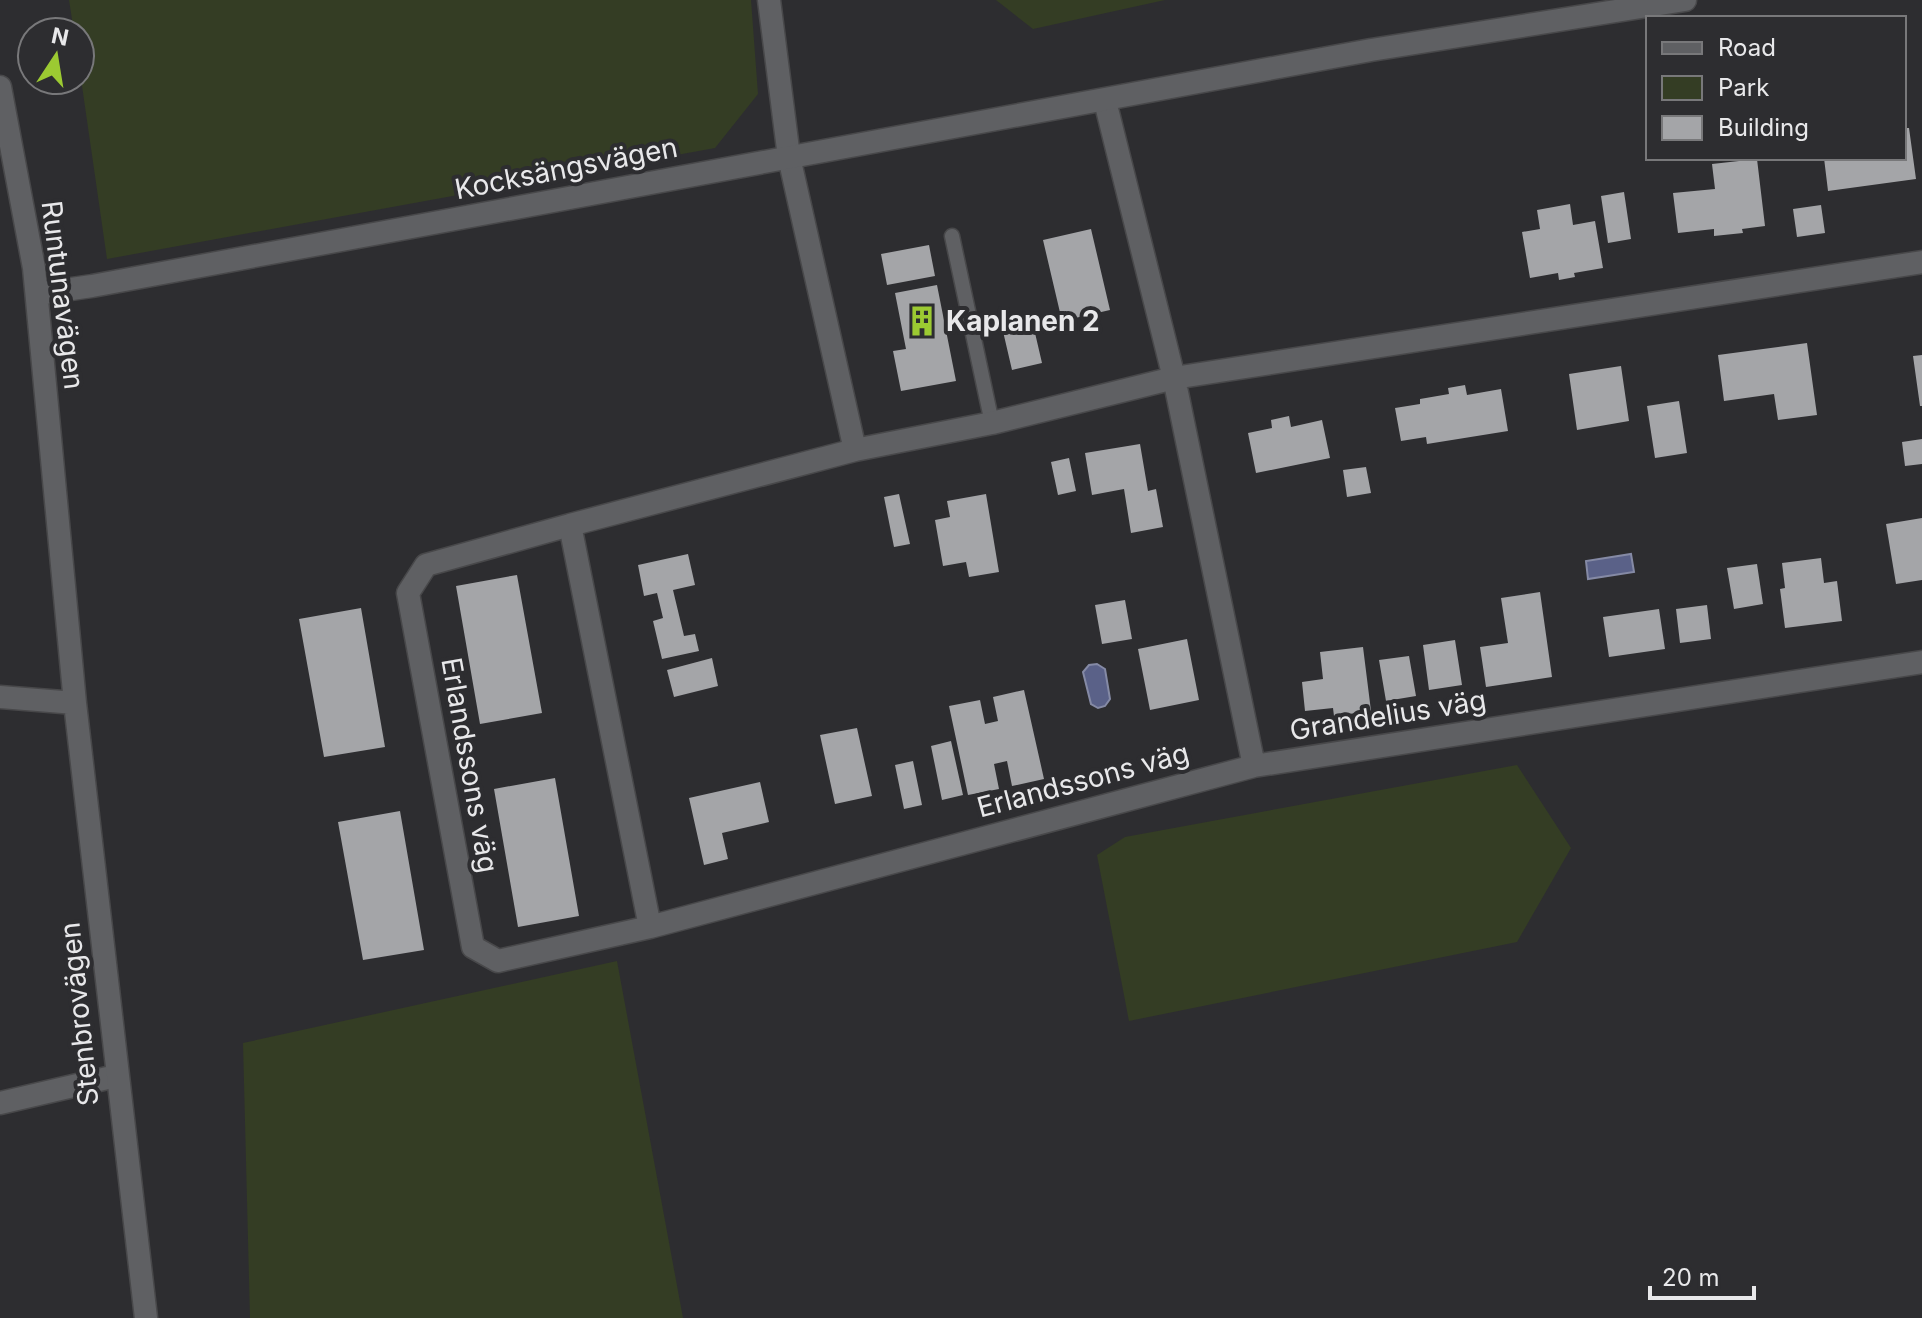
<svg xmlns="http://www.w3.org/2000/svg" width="1922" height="1318" font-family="Inter,sans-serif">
  <rect width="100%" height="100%" fill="#2d2d30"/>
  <path fill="#343d24" d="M69 0H751L758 94 715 148 107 259 80 72V32H74Z
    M996 0H1165L1033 29Z
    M1517 765 1571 848 1517 942 1129 1021 1097 855 1125 837Z
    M617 961 683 1318H250L243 1043Z"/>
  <path fill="#5a6188" stroke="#858aa5" stroke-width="2" d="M1631 554 1634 572 1588 579 1586 561Z
    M1097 664 1105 669 1110 699 1105 706 1098 708 1091 704 1083 672 1089 665Z"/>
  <path fill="#a4a5a8" d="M1904 128H1909L1916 179 1828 191 1824 158H1904Z
    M1757 159 1765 226 1742 229 1743 233 1714 236V229L1678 233 1673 193 1715 189 1712 164Z
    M1624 192 1631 239 1608 243 1601 196Z
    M1570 204 1573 225 1595 221 1603 268 1574 273 1575 277 1559 280 1558 273 1530 278 1522 232 1540 229 1537 210Z
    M1821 205 1825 233 1797 237 1793 209Z
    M1091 229 1110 310 1062 321 1043 240Z
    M929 245 935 276 887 285 881 254Z
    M937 285 956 381 901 391 893 351 906 349 895 293Z
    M1032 320 1042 363 1012 370 1002 327Z
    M1807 343 1817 415 1778 420 1774 394 1724 401 1718 355Z
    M1922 355V406H1920L1913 356Z
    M1621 366 1629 421 1577 430 1569 374Z
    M1465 385 1467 395 1501 389 1508 431 1427 444 1426 437 1401 441 1395 408 1420 404V399L1449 394 1448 388Z
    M1679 401 1687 453 1655 458 1647 406Z
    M1289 416 1291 427 1322 420 1330 458 1256 473 1248 433 1272 428 1271 420Z
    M1922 439V464L1905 466 1902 442Z
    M1140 444 1148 491 1156 489 1163 527 1131 533 1124 489 1092 495 1085 453Z
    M1069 458 1076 491 1058 495 1051 462Z
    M1366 467 1371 493 1347 497 1343 470Z
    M899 494 910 544 894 547 884 497Z
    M986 494 999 572 969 577 966 562 943 566 935 520 950 517 947 501Z
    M1922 518V580L1896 584 1886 524Z
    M688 554 695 585 673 590 684 636 695 634 699 651 662 659 653 621 663 618 657 593 644 596 638 565Z
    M1821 558 1824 583 1837 581 1842 621 1785 628 1780 589 1785 588 1782 563Z
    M1757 564 1763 604 1734 609 1727 568Z
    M517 575 542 713 480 724 456 586Z
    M1540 592 1552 677 1486 687 1480 647 1508 643 1501 598Z
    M1125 600 1132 639 1102 644 1095 605Z
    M1707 605 1711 639 1680 643 1676 609Z
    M361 608 385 747 324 757 299 619Z
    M1659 609 1665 649 1609 657 1603 617Z
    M1187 639 1199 700 1150 710 1138 649Z
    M1455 640 1462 685 1429 690 1423 645Z
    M1363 647 1371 711 1334 716 1333 708 1305 711 1302 682 1323 679 1320 652Z
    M1409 656 1416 696 1386 701 1379 660Z
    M712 658 718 686 674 697 667 670Z
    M1024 690 1044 779 1012 786 1007 761 994 764 999 789 968 795 949 706 980 700 985 724 998 721 993 697Z
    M857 728 872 796 835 804 820 735Z
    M951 741 963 795 942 800 931 746Z
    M913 761 922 805 904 809 895 765Z
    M555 778 579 916 518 927 494 789Z
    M760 782 769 822 722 833 728 859 704 865 689 798Z
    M400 811 424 950 363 960 338 822Z"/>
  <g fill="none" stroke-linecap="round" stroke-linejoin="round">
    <g stroke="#48484a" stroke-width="17">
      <path id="service" d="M952 236 992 423"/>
    </g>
    <g stroke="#48484a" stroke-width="25">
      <path id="minor" d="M769 0 789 157 855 450
        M1105 101 1174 378 1254 766
        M1922 262 1174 378 992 423 855 450 570 525 650 927 1254 766 1922 662
        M570 525 426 565 408 593 473 947 498 961 650 927
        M0 1103 116 1076"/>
    </g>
    <g stroke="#48484a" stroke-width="25">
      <path id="tertiary" d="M0 87 34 268 75 703 146 1318
        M37 294 92 286 1371 50 1685 0
        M0 697 75 703"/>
    </g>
    <use href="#service" stroke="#5f6063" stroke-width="14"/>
    <use href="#minor" stroke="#5f6063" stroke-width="22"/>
    <use href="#tertiary" stroke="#5f6063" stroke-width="22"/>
  </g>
  <defs>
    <g id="building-bare" transform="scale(2.4)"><path d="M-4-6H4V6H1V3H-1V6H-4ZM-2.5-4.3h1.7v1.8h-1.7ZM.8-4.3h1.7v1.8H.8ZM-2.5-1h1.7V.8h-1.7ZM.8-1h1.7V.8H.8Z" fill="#9cca32" stroke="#2d2d30" stroke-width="2.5" paint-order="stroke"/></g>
  </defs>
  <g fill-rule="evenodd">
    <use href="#building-bare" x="922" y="321"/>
  </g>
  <g text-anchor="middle" stroke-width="8" stroke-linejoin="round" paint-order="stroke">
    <g font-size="28" fill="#e8e8ea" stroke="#2d2d30">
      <text transform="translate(566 168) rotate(-11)" y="10">Kocksängsvägen</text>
      <text transform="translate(63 295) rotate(83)" y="10">Runtunavägen</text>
      <text transform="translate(1388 715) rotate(-9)" y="10">Grandelius väg</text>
      <text transform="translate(470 765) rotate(80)" y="10">Erlandssons väg</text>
      <text transform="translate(1083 780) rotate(-15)" y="10">Erlandssons väg</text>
      <text transform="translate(79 1014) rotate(-96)" y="10">Stenbrovägen</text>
    </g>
    <g font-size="28" font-weight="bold" fill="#e8e8ea" stroke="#2d2d30" text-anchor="start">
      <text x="946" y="331">Kaplanen 2</text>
    </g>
  </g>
  <rect x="1646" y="16" width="260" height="144" fill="#2d2d30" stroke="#78787a" stroke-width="2"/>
  <rect x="1662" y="42" width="40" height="12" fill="#5f6063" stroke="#78787a" stroke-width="2"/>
  <text x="1718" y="56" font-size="24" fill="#e8e8ea">Road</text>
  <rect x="1662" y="76" width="40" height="24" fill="#343d24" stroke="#78787a" stroke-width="2"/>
  <text x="1718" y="96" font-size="24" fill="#e8e8ea">Park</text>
  <rect x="1662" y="116" width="40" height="24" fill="#a4a5a8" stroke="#78787a" stroke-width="2"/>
  <text x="1718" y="136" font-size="24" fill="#e8e8ea">Building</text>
  <g transform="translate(56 56) rotate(12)"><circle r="38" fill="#2d2d30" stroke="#78787a" stroke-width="2"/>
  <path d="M0-6L14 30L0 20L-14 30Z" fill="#9cca32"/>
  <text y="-12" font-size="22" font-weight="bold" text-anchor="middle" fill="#e8e8ea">N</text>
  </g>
  <path d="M1650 1286v12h104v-12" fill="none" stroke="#e8e8ea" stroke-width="4"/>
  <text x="1662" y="1286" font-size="24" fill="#e8e8ea" stroke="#2d2d30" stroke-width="6" paint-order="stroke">20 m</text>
</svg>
